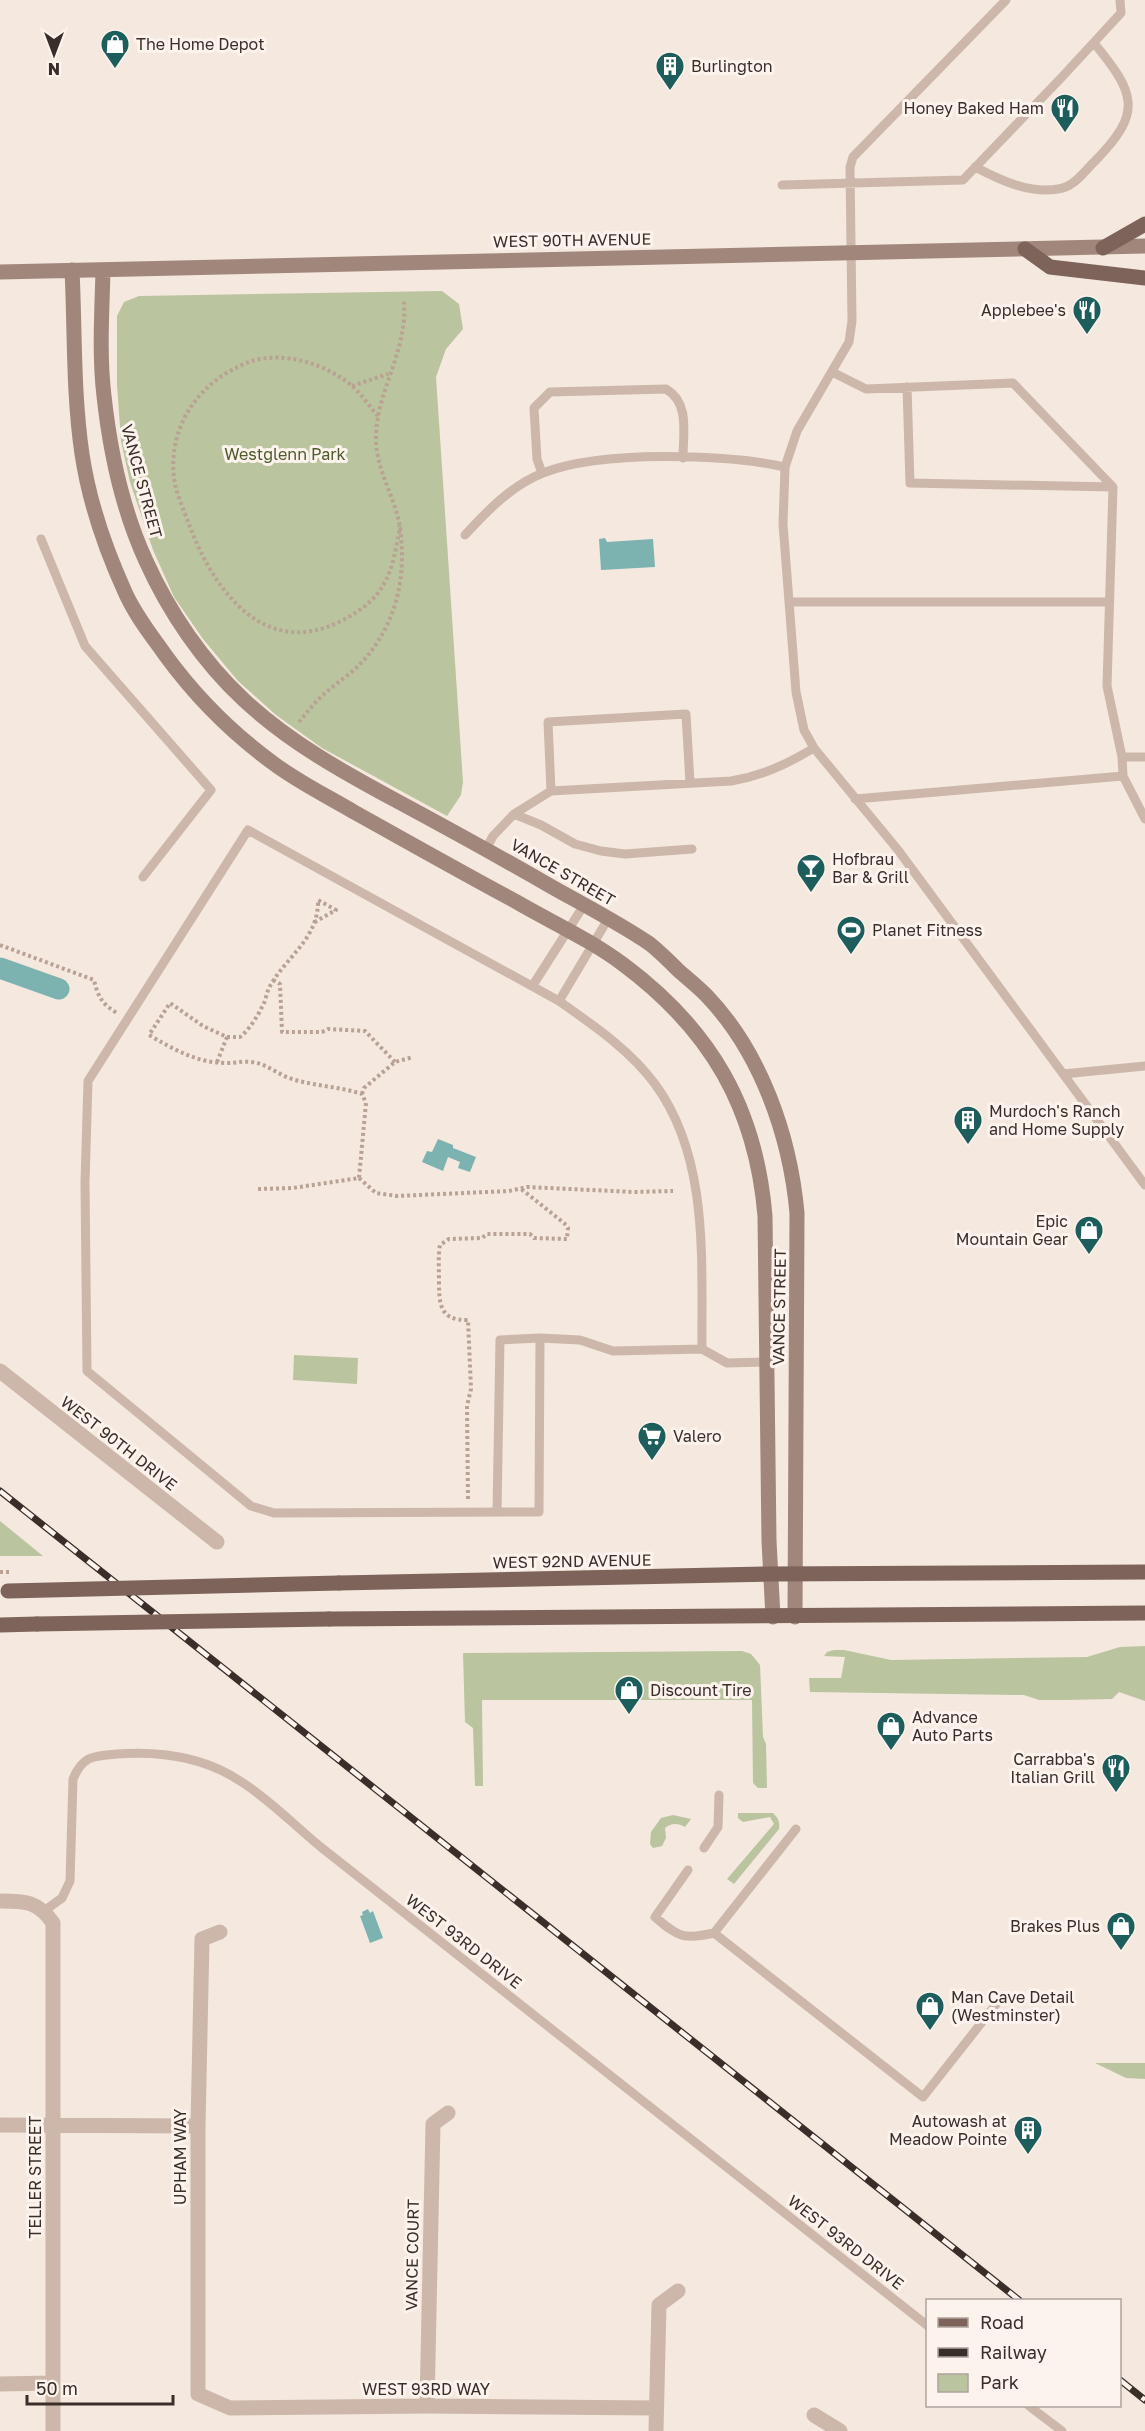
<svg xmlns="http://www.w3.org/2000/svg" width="1145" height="2431" font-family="'Golos Text',sans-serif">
  <rect width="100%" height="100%" fill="#f4e8df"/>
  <path fill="#bac49e" d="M442 291 459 304 463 329 446 349 436 377 463 782 461 795 447 816 322 748 276 715 238 681 203 639 174 597 153 550 130 482 121 441 117 384V316L124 302 139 296Z
    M294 1355 358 1358 357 1384 293 1380Z
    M0 1521 43 1556H0Z
    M1145 1646V1701L1119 1692 1112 1699 1064 1700H1039L1024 1695 810 1692 809 1678H841L845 1657 824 1656 827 1652 834 1650H844L891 1660 1087 1657 1120 1647Z
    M742 1651 751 1654 760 1665 763 1737 766 1744 767 1788H758L753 1783 752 1700H482L483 1786H475L473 1728 465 1722 463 1653Z
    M738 1813H773C778 1818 780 1821 779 1829L734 1884 727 1879 774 1824 770 1817 743 1822 738 1818Z
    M673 1815 691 1819 685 1827C678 1823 671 1823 665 1828L666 1838 662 1846 653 1848 650 1844 651 1832 661 1818Z
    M1095 2063H1145V2079L1126 2078Z"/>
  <path fill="#7cb3b1" d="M605 538 607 542 653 539 655 567 601 570 599 539Z
    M438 1139 453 1145V1148L476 1157 470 1172 458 1168 460 1162 448 1157 443 1171 422 1162 427 1151 432 1152Z
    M368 1909 370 1913 373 1911 383 1938 370 1943 360 1916 363 1915 362 1912Z"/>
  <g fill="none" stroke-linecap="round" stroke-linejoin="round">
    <path stroke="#7cb3b1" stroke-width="21" d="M0 968 59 989"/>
    <path stroke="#b9a194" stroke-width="4" stroke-dasharray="3 3" stroke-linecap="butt" d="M352 386 388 374
      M378 416C369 406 361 393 351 385 325 364 285 351 252 361 200 379 165 427 175 484 178 498 185 513 190 527 214 590 264 660 341 621 387 598 392 573 400 526
      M299 722C307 713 314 703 323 695 335 684 350 675 361 663 396 626 407 578 400 528 396 499 377 472 376 441 375 400 398 366 403 327 405 318 404 308 404 299
      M0 945 94 980C98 997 102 1004 117 1013
      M273 980 280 984 282 1032H322L328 1029 365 1031 395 1062
      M227 1037H240C249 1030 257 1017 262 1007 266 1001 266 993 270 986 287 956 319 938 318 900L336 910 313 923
      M217 1062 227 1037 203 1026 170 1003 149 1035C175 1050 197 1063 227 1063 235 1063 243 1061 251 1062 265 1063 276 1073 289 1078 312 1086 338 1086 362 1094L366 1103 359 1178 293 1188 257 1189
      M362 1094 364 1088 395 1062 413 1057
      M359 1178 376 1193 397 1196 509 1191 527 1187 634 1192 673 1191
      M468 1499 467 1406 471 1389 468 1320C439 1321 439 1303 439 1280 439 1268 438 1257 440 1245L449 1239 482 1238 487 1234H530L534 1238 567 1239 568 1228 564 1223 520 1188"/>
    <path stroke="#cdb7aa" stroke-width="9" d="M1006 0 853 157 850 167 852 321 849 342 797 431 785 467 783 524 796 692 804 730 814 748 898 850 1145 1185
      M975 167C1000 180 1029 194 1058 189 1074 187 1083 173 1094 162 1144 112 1135 93 1094 43
      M782 185 963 180 1062 77 1121 13 1120 0
      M832 372 866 389 1013 383 1113 487 1107 686 1122 757 1123 776 1145 819
      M907 387 910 483 1113 487
      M542 473 537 459 534 408 550 392 666 389C690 403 683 433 683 458
      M465 535C487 511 512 485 543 473 601 450 725 454 785 467
      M41 539 85 646 211 790 143 877
      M789 602H1109
      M1122 757H1145
      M551 791 548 722 686 714 690 783
      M855 799 1123 776
      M514 814 541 825 575 844 601 851 625 854 692 849
      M248 830 559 1001C593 1025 630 1050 655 1084 710 1159 701 1262 702 1349L613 1351 580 1340 540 1338 539 1512 274 1513 251 1506 87 1371 85 1183 88 1081Z
      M486 849 493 836 514 814 551 791 731 781C762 776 787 764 814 748
      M533 985 584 905
      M559 1001 608 919
      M1063 1074 1145 1066
      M702 1349 727 1363 767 1362
      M497 1512 500 1340 540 1338
      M796 1829 714 1933 923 2097 997 2003
      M704 1848 718 1827 719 1795
      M688 1870 655 1917C678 1937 684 1940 714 1933
      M44 1911 62 1898 70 1881 73 1779C83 1755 94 1756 117 1754 159 1751 204 1757 240 1781 268 1798 296 1827 322 1848L928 2326
      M1029 2406 1062 2431"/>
    <path stroke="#cdb7aa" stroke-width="15" d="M0 1371 217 1542
      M0 1901C25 1901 38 1901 53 1923V2431
      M220 1932 202 1939 198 2126V2394L230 2408 427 2406 656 2408
      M0 2125 198 2126
      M0 2384 53 2383
      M427 2406 433 2124 448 2113
      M814 2415 840 2431
      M656 2431 659 2305 678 2291"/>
    <path stroke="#a1867b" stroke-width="15" d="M72 270C75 331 73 393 82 454 89 501 105 548 125 592 135 615 152 636 166 656 196 697 232 733 273 763 298 782 327 796 354 812 408 842 461 872 515 901 551 922 591 940 624 965 711 1030 756 1108 765 1216L769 1541 773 1617
      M103 270C102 311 99 354 104 396 110 451 123 511 146 561 169 612 203 662 244 700 289 742 343 772 397 801 449 829 500 857 552 887 584 905 619 923 650 944 660 952 669 961 678 970 687 978 697 986 706 995 761 1052 790 1136 797 1213L795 1617
      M0 272 1145 246"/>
    <path stroke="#7d635a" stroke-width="15" d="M1103 248 1145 224
      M1025 249 1050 267 1145 278
      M339 1583 770 1574 1145 1572
      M329 1619 1145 1613
      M0 1625 37 1624"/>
    <g stroke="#3a2e2a" stroke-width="7">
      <path id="rail" d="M0 1491 1019 2300
        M1120 2380 1145 2400"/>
    </g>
    <use href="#rail" stroke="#fbf3ec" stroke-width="4.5" stroke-dasharray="14" stroke-linecap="butt"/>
    <path stroke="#b9a194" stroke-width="4" stroke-dasharray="3 3" stroke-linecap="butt" d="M0 1572H9"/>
    <path stroke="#7d635a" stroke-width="15" d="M8 1591 339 1583
      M37 1624 329 1619"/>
  </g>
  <defs>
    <g id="shop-pin" transform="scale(1.5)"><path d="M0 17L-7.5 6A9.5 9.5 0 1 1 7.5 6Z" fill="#1d5e5d" stroke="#fbf3ec"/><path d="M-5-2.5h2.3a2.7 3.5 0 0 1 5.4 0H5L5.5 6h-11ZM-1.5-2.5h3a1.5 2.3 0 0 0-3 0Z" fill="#fff"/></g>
    <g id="building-pin" transform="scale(1.5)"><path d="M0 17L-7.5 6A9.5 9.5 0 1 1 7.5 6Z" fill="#1d5e5d" stroke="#fbf3ec"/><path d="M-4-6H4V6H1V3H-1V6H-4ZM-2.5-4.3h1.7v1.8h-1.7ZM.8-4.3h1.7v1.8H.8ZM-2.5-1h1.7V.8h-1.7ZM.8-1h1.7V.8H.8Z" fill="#fff"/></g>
    <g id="restaurant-pin" transform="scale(1.5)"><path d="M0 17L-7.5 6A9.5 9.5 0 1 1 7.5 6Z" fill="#1d5e5d" stroke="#fbf3ec"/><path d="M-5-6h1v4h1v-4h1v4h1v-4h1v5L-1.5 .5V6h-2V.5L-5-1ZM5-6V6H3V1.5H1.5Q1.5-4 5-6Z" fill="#fff"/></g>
    <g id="bar-pin" transform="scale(1.5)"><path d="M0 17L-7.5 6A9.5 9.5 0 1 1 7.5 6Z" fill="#1d5e5d" stroke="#fbf3ec"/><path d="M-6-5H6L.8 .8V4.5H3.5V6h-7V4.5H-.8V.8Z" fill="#fff"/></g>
    <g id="stadium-pin" transform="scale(1.5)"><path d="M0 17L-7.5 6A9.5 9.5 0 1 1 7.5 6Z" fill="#1d5e5d" stroke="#fbf3ec"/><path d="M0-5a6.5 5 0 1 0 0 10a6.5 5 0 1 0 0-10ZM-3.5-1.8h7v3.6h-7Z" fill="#fff"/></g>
    <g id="supermarket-pin" transform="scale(1.5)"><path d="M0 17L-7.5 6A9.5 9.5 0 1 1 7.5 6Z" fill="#1d5e5d" stroke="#fbf3ec"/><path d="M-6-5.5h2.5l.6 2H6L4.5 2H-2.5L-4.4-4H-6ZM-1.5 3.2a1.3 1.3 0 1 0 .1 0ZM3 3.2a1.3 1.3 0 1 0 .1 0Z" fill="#fff"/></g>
  </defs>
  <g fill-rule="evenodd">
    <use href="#shop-pin" x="115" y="44"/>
    <use href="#building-pin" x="670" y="66"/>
    <use href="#restaurant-pin" x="1065" y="108"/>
    <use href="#restaurant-pin" x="1087" y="310"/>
    <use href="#bar-pin" x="811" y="868"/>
    <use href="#stadium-pin" x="851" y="930"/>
    <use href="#building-pin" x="968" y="1120"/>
    <use href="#shop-pin" x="1089" y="1230"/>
    <use href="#supermarket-pin" x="652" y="1436"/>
    <use href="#shop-pin" x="629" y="1690"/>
    <use href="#shop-pin" x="891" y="1726"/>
    <use href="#restaurant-pin" x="1116" y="1768"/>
    <use href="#shop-pin" x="1121" y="1926"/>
    <use href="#shop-pin" x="930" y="2006"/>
    <use href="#building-pin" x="1028" y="2130"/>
  </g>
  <g text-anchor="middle" stroke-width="6" stroke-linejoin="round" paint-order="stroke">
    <g font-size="16" fill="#3a2e2a" stroke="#fbf3ec" text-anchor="start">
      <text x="136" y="50">The Home Depot</text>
      <text x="691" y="72">Burlington</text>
      <text x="1044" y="114" text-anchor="end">Honey Baked Ham</text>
      <text x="1066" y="316" text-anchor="end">Applebee's</text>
      <text x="832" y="865">Hofbrau<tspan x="832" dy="18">Bar &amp; Grill</tspan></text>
      <text x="872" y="936">Planet Fitness</text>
      <text x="989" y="1117">Murdoch's Ranch<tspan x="989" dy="18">and Home Supply</tspan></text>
      <text x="1068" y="1227" text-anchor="end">Epic<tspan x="1068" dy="18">Mountain Gear</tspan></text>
      <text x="673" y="1442">Valero</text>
      <text x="650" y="1696">Discount Tire</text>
      <text x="912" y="1723">Advance<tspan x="912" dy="18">Auto Parts</tspan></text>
      <text x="1095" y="1765" text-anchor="end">Carrabba's<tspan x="1095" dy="18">Italian Grill</tspan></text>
      <text x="1100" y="1932" text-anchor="end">Brakes Plus</text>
      <text x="951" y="2003">Man Cave Detail<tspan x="951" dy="18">(Westminster)</tspan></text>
      <text x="1007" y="2127" text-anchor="end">Autowash at<tspan x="1007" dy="18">Meadow Pointe</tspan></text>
    </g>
    <g font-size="16" fill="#3a2e2a" stroke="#fbf3ec">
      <text transform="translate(572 240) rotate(-1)" y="6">WEST 90TH AVENUE</text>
      <text transform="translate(142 481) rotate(75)" y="6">VANCE STREET</text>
      <text transform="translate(563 872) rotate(30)" y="6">VANCE STREET</text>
      <text transform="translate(779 1307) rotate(-89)" y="6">VANCE STREET</text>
      <text transform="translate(119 1443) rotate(38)" y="6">WEST 90TH DRIVE</text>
      <text transform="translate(572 1561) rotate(-1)" y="6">WEST 92ND AVENUE</text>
      <text transform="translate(464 1941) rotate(38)" y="6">WEST 93RD DRIVE</text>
      <text transform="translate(180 2157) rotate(-90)" y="6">UPHAM WAY</text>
      <text transform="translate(35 2177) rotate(-90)" y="6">TELLER STREET</text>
      <text transform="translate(846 2242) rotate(38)" y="6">WEST 93RD DRIVE</text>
      <text transform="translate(412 2255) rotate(-89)" y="6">VANCE COURT</text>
      <text x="426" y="2395">WEST 93RD WAY</text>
    </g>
    <g font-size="16" fill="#4d5a2c" stroke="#fbf3ec">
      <text x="285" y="460">Westglenn Park</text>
    </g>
  </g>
  <rect x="926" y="2299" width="195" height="108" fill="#fbf3ec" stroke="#aea49e" stroke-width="1.5"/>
  <rect x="938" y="2318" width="30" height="9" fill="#7d635a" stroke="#aea49e" stroke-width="1.5"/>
  <text x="980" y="2329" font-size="18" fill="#3a2e2a">Road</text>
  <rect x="938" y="2348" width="30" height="9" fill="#3a2e2a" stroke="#aea49e" stroke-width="1.5"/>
  <text x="980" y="2359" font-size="18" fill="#3a2e2a">Railway</text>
  <rect x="938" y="2374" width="30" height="18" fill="#bac49e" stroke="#aea49e" stroke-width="1.5"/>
  <text x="980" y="2389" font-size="18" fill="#3a2e2a">Park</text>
  <g transform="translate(54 54) rotate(180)" stroke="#fbf3ec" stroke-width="4.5" paint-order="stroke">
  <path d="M0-4.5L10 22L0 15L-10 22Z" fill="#3a2e2a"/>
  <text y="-9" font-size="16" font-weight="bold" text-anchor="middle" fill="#3a2e2a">N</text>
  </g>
  <path d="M27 2395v9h146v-9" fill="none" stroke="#3a2e2a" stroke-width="3"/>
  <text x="36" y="2395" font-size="18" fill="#3a2e2a" stroke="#fbf3ec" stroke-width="4.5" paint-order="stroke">50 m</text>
</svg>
